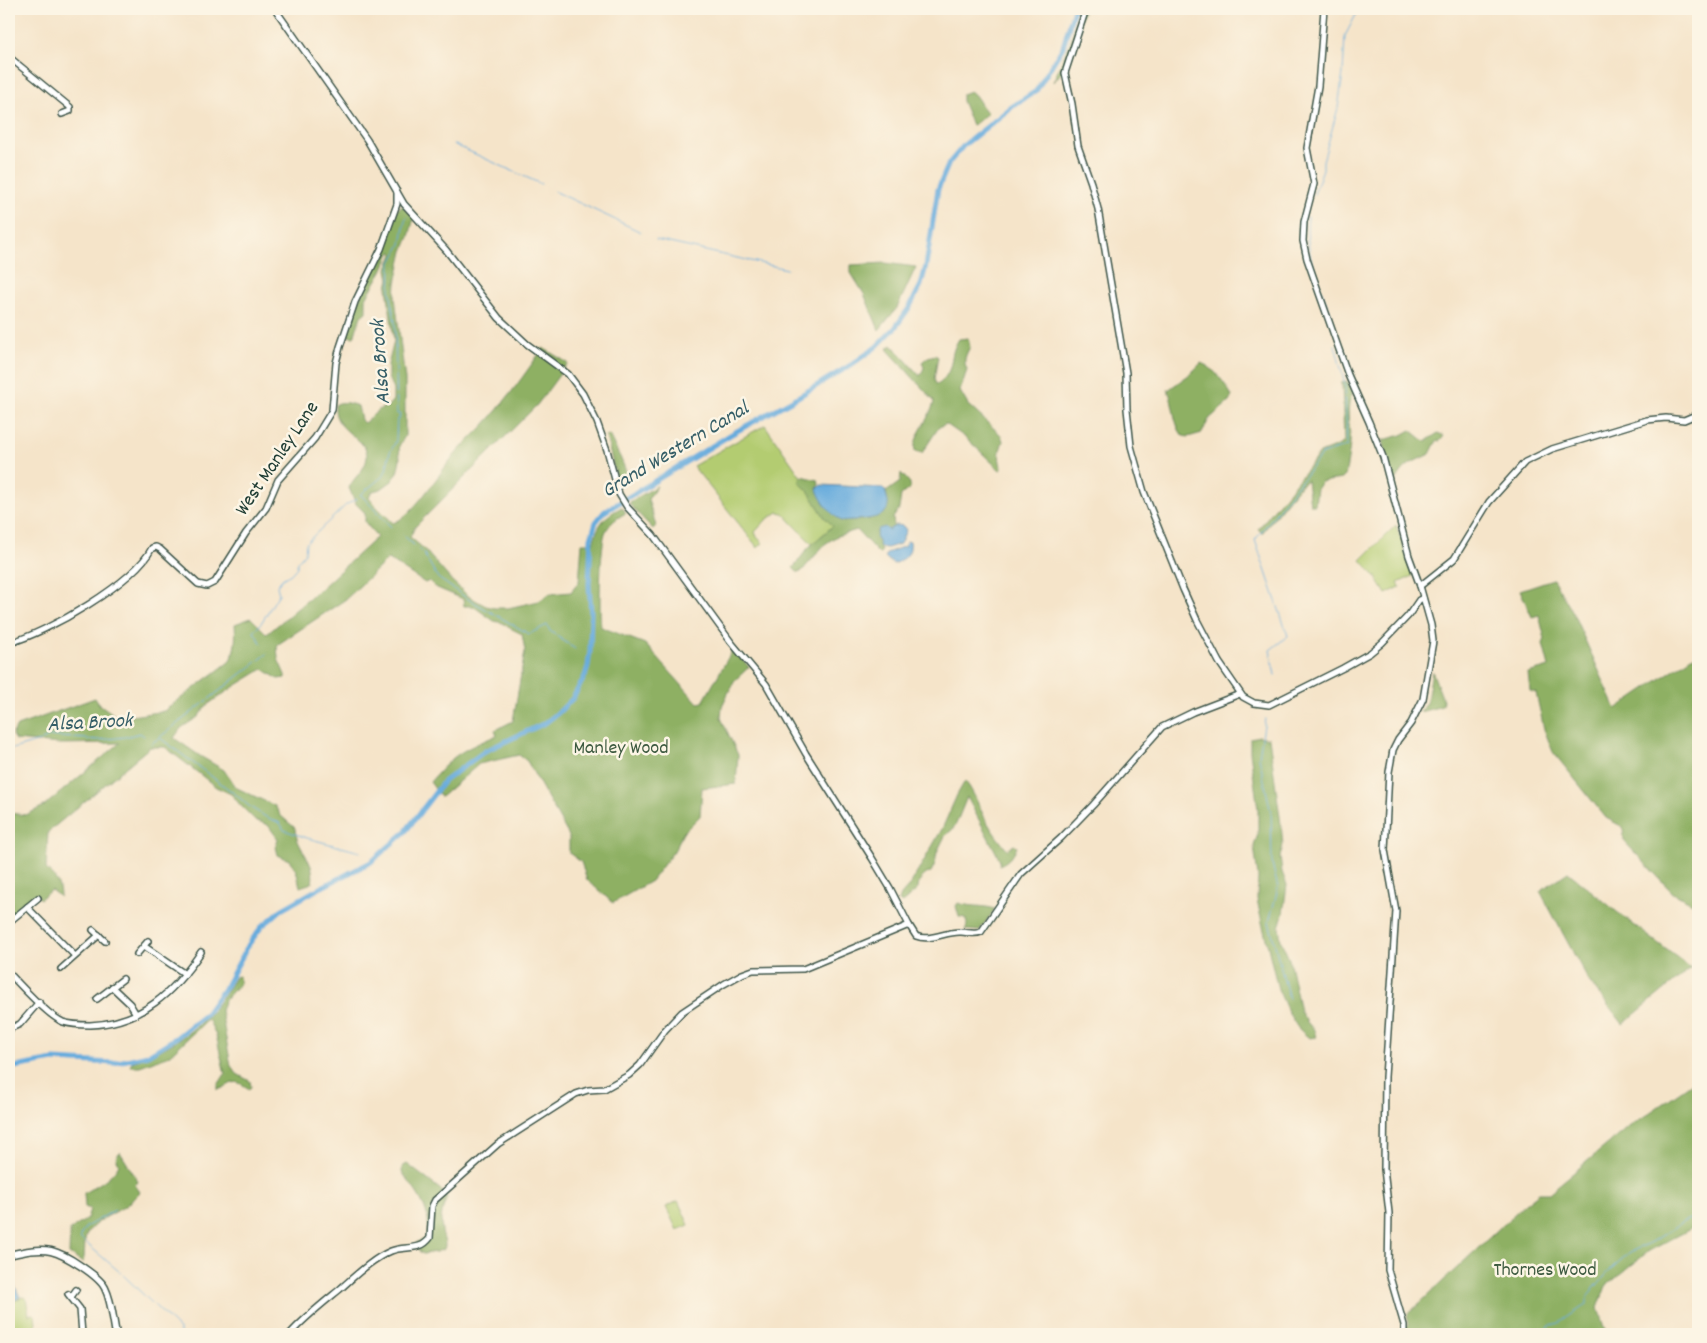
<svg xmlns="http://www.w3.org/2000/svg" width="1707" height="1343" font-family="Dekko,sans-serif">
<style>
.green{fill:#b3cc71;stroke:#698452}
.forest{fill:#8eb063;stroke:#56764c}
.water{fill:#67acdd;stroke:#437488}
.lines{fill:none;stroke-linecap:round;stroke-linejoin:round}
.stream{stroke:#67acdd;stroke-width:1}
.canal{stroke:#67acdd;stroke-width:5}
.minor-casing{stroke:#3f564a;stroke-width:8}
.tertiary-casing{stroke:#3f564a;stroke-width:9}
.minor{stroke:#fff;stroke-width:5}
.tertiary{stroke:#fff;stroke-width:6}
.labels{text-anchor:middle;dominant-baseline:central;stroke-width:5;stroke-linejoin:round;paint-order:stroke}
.street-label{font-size:20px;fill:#1f3d34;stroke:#fcf5e5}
.park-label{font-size:20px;fill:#3d5a40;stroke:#fcf5e5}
.water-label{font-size:21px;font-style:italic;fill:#355e67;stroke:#fcf5e5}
</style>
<rect width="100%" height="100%" fill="#fcf5e5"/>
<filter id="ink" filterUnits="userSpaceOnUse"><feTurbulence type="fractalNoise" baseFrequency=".02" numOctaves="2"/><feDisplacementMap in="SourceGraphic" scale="10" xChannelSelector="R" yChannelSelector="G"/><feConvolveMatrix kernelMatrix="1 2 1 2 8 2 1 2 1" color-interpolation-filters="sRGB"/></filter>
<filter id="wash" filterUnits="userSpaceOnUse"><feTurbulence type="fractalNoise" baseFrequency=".0096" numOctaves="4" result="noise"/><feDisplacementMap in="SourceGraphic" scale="20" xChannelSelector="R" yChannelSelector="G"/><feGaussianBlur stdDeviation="1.12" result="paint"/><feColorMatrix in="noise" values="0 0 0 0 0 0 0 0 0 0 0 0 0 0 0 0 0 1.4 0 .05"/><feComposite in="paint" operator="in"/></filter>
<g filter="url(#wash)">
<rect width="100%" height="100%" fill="#f5e4c9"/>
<g class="green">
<polygon points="765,425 801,477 800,478 816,501 825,518 833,526 812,544 783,513 778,512 766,520 755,532 757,537 763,543 758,548 693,466"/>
<polygon points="1396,525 1413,576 1398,583 1400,587 1386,594 1375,576 1361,560"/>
<polygon points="678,1201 689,1225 677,1230 666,1207"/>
<polygon points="22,1297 26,1298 29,1315 32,1314 35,1315 37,1334 11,1334 9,1328 9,1304"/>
</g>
<g class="forest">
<polygon points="1080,9 1084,9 1064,70 1053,82 1070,44"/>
<path d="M 970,91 C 979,97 980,106 988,113 C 983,116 978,123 972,125 L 962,101 L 962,94 Z"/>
<path d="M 403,206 L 414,217 L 409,237 L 403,251 L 396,283 L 395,297 L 405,380 L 405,436 L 399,446 L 400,459 L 397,474 L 392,481 L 381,489 L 373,491 L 369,497 C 372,504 386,515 393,523 C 411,518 439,474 452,458 C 462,446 474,436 484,425 C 506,401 525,374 543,348 L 568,363 L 537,405 L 415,527 L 410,537 L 424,549 L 451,580 L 468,596 L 486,606 L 495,608 L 508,608 L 539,601 L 549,594 L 571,592 L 579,582 L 582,543 L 593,543 C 599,522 604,517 622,507 L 626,513 C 618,517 610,523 606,531 C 600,542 599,613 601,627 L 645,644 L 698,703 L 703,702 L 733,649 L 749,667 L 734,681 L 722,706 L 721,718 L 738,755 L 736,784 L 702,788 L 700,816 L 683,833 L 674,851 L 651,881 L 613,903 L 587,880 L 581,862 L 569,853 L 569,836 L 527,761 L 519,755 L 479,764 L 441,797 L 430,782 C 437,774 444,766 452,759 C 465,748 482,742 497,735 L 495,730 L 513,721 L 525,651 L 522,634 L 508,627 L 503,623 L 494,621 L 473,606 L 464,606 L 463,599 L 435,587 L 429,581 L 425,583 L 388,559 L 346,599 L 277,645 L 278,659 L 285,675 L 285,678 L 278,679 L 263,669 L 235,686 L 207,705 L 198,717 L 181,728 L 174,738 L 200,756 L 224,770 L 235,787 L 275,806 L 281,816 L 295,828 C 296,850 317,861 312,883 L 300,887 L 296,869 L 289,860 L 278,855 L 276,847 L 278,839 L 268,825 L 255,820 L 242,807 L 231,794 L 216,787 L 165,747 L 150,747 L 48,832 L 46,869 C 56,878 60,884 60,897 L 51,890 L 40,899 L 36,894 L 9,917 L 9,813 L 26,815 L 44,806 L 120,743 L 60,744 L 15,740 L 12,735 L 17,726 L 95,698 L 99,704 L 119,718 L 164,711 L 229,662 C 236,649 236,638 235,624 L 251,618 L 267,634 L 318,591 L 377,537 L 365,522 L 365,513 L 356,504 L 349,488 C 353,478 363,472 366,462 C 374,437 332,435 335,405 C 342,400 351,404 358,406 L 361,420 L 364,423 L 380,409 L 388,406 L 393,400 L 393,390 L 388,377 L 388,365 L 394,341 L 387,287 L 389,279 L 387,269 L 393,254 L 392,252 L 390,253 L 382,271 L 366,298 L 366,312 L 361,316 L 354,337 L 347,336 L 346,333 L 364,287 L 386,242 L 395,214 L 398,209 Z"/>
<polygon points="885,263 916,267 897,308 879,330 864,294 851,273 851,265"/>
<path d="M 968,338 L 970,347 C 965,356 963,361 967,370 L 960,391 L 968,405 L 1001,435 L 1003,441 C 999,452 998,458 1002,469 L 1000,470 L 966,438 L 946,424 L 939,427 L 922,453 L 915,451 C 912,437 932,416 934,401 L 887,349 L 892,345 L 920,376 L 924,368 L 922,362 L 928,357 L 935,355 L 938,357 L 934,379 L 936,384 L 939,384 C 957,367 947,357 959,339 Z"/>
<path d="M 1201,363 C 1214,367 1226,385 1232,396 L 1229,402 L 1209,419 L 1202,433 L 1188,437 L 1183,436 C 1173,424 1174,404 1168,390 L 1190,374 Z"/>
<path d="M 1347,381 L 1353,393 C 1344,407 1351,429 1350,444 C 1349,455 1347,466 1345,476 L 1342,479 L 1321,482 L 1317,488 L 1315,505 L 1310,505 L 1307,480 L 1301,484 L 1262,533 L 1258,529 L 1320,453 L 1340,445 L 1344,442 L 1342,382 Z"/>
<path d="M 1411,430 L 1422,439 L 1426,441 L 1438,433 L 1444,436 L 1440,441 L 1436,442 L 1430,454 C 1411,463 1403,465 1394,485 L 1383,440 L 1402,435 Z"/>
<polygon points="609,435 621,459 629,479 616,477 606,436"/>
<polygon points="901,473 910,483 910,488 901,495 899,509 893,518 894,526 888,530 876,532 881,551 880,554 879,554 857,530 837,536 825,544 801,572 797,572 793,568 808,548 833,526 825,518 809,492 800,483 800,478 802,476 818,480 819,484 817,489 818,492 837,518 841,521 870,519 888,502 886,492 900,482"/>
<polygon points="657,486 648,499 656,526 653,529 630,505 630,502"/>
<polygon points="1553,579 1572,611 1616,709 1698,653 1698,906 1673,893 1624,841 1623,827 1606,818 1553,752 1544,729 1536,693 1530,691 1528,673 1549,667 1543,644 1545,639 1539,615 1532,617 1520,590"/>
<polygon points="1432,671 1443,700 1442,706 1420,712 1427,701"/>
<polygon points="1259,736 1269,738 1281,824 1283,845 1280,857 1282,872 1287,885 1283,914 1279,927 1281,941 1289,959 1300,1011 1307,1022 1314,1030 1316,1037 1309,1038 1298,1028 1289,1014 1278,989 1260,914 1257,899 1258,877 1254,846 1258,834 1258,809 1250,752 1250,738"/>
<path d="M 965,781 C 975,793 979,808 986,820 C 992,831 1000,841 1007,850 L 1014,845 L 1017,847 C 1013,855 1008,862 999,865 L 1000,860 L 967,797 L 956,824 L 952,830 L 945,836 L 937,852 L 935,864 L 931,872 C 924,874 918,881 918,889 L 902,903 L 899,901 L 901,895 L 910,885 L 942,829 L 957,795 Z"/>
<polygon points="1568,872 1622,916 1691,968 1623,1024 1588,980 1540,891"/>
<path d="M 958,903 C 970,907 983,905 995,909 L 979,931 L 965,930 C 967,926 968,923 965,918 L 959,917 L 956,906 Z"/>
<path d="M 239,976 L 240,983 L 224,1001 L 221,1011 L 231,1066 L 237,1074 L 250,1081 L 251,1087 L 249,1089 C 233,1077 234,1084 218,1090 L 218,1085 L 225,1074 L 216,1035 L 208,1019 L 170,1055 L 140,1066 L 130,1066 L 132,1062 C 160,1053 194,1033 213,1010 C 221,1000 228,988 235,977 Z"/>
<polygon points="1698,1079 1698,1225 1649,1251 1606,1286 1598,1308 1606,1334 1402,1334 1409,1324 1407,1315 1525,1204 1539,1193 1549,1193 1626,1129"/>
<path d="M 120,1152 L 138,1181 L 135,1185 L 140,1192 C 135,1197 129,1204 122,1208 C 112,1214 92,1223 87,1234 C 83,1242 86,1253 83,1262 L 80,1261 L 69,1254 L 70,1230 L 87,1219 L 90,1209 L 85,1207 L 84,1193 C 97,1185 112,1178 119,1164 L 116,1157 Z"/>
<path d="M 407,1164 L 441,1190 L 447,1198 C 442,1209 440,1218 442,1230 C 442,1237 447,1243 444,1249 L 436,1252 L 423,1254 L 419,1251 L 417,1242 L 425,1239 C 436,1214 416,1192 402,1172 L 402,1167 Z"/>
</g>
<g class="water">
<path d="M 821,485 L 883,488 L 885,490 C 886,495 889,501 888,506 C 886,522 853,519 841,521 C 831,514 820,500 817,489 Z"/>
<polygon points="897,525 903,526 906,530 900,544 887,548 880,547 876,536 878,529 885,527 888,530"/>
<path d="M 907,541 L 910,542 C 912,553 904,561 893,564 L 885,557 L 887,553 L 905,546 Z"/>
<polygon points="9,1273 20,1297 9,1304"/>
</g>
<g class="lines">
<g class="stream">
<polyline points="453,144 541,184"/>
<polyline points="554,191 641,232"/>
<polyline points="1314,194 1323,169 1323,161 1338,108 1343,73 1345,36 1359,9"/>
<path d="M 1308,217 C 1304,252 1318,281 1330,313"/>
<polyline points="656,240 787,269"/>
<polyline points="360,495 383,476 386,470 390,452 396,441 397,419 399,419 400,414 397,414 397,411 395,323 390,290 391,262 401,244 405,220 407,217"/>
<polyline points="361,495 393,529"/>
<polyline points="403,535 424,554 438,578 468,599 529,634 547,625 550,631 575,649"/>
<path d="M 262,644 L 254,632 C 264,621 270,607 279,594 L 277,586 L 282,579 L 291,574 L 297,567 L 297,562 L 305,553 L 306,543 L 346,505 L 356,499"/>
<polyline points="1275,675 1270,650 1288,636 1255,540 1322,454 1347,446 1345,385 1335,345"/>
<polyline points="1265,719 1259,757 1271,813 1272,863 1278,888 1269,922 1289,999"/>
<polyline points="160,738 235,794 250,807 266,817 280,823 284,830 307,838 360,852"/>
<polyline points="151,744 267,654"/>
<polyline points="9,750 40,741 50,736 99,740 125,737 140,733 144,736"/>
<polyline points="9,847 13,844"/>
<polyline points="115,1210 86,1227 80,1236 80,1238 121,1273 178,1328 181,1334"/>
<polyline points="1540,1334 1551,1325 1559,1323 1587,1304 1587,1296 1613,1267 1630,1252 1652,1242 1683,1222 1698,1215"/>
</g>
<polyline class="canal" points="9,1068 54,1060 114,1063 148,1055 177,1037 205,1015 226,986 249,944 262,926 271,919 281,910 316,890 371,862 405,832 444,781 485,751 545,723 558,713 573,698 585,676 588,666 590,651 591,613 589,585 591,538 596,522 604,512 730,435 796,398 851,365 876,347 895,328 909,308 921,285 926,266 938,189 949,163 964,145 1013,106 1036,91 1063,47 1074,9"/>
</g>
</g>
<g filter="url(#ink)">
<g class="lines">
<defs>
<g id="minor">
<path d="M 275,9 L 367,140 L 404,204 L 446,250 L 499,318 L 527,344 L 568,374 L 583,394 L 597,422 L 607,450 L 619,494 L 627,507 L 653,535 L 731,642 L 766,684 L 806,754 L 872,858 L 890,888 L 909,925 L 916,936 C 931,942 946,931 961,932 C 968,932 974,935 981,932 L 1021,874 L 1061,838 L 1093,805 L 1162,727 L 1193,712 L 1240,694"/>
<polyline points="1086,9 1065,73 1072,104 1078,146 1091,183 1098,209 1126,373 1127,409 1131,446 1144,492 1183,589 1197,620 1219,662 1243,697 1254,703 1269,705 1343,668 1370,653 1382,643 1408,616 1419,600 1423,598"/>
<polyline points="1324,9 1318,86 1307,148 1314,184 1304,222 1303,241 1307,259 1348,375 1369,422 1383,457 1409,556 1420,586 1431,625 1433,641 1423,699 1411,723 1398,740 1393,750 1389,772 1385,850 1396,911 1385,1077 1384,1169 1389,1213 1388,1270 1404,1325 1404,1334"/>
<polyline points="9,57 70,107 70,111 62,114"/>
<polyline points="1420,586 1454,559 1489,502 1525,462 1552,449 1647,420 1666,418 1684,420 1698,414"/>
<path d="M 9,643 C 47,633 134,583 152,548 L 156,547 L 160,549 L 198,584 L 207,586 L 215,582 L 246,533 L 266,508 L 278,480 L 315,438 L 332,410 L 336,363 L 340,347 L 355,302 L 381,249 L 397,204 L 397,192"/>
<polyline points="27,907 75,956"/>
<polyline points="9,922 38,898"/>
<polyline points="93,930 105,941"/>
<polyline points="144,946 185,974"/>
<polyline points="137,954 148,941"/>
<polyline points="61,969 99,935"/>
<path d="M 9,973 C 20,985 50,1017 63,1022 C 72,1025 81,1025 90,1025 C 142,1023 174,992 201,952"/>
<polyline points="112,987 130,1004 136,1014"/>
<polyline points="97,999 123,979"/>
<polyline points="9,1029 20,1024 39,1002"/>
<polyline points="68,1294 80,1309 82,1334"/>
<polyline points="71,1297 76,1290"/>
<path d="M 290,1334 C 304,1318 322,1304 339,1290 C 355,1276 372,1259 391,1251 C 405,1245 420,1252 430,1238 L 432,1206 L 435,1200 L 498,1144 L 576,1094 L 588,1090 L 604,1089 L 629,1075 L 640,1065 L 665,1030 L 682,1012 L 724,984 L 742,974 L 753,970 L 803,969 L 909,925"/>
</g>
<path id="tertiary" d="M 9,1255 C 22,1252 38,1248 51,1251 C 65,1254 99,1276 105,1288 C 112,1302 113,1320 116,1334"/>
</defs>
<use href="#minor" class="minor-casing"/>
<use href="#tertiary" class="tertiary-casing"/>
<use href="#minor" class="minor"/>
<use href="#tertiary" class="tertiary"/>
</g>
</g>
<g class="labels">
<g class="street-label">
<text transform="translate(278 459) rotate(-56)">West Manley Lane</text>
</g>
<g class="park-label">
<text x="621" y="749">Manley Wood</text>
<text x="1545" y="1271">Thornes Wood</text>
</g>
<g class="water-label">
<text transform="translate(382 362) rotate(-94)">Alsa Brook</text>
<text transform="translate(676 451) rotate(-31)">Grand Western Canal</text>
<text transform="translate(90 724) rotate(-3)">Alsa Brook</text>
</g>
</g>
<rect width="1707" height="1343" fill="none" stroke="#fcf5e5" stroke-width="30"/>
</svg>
